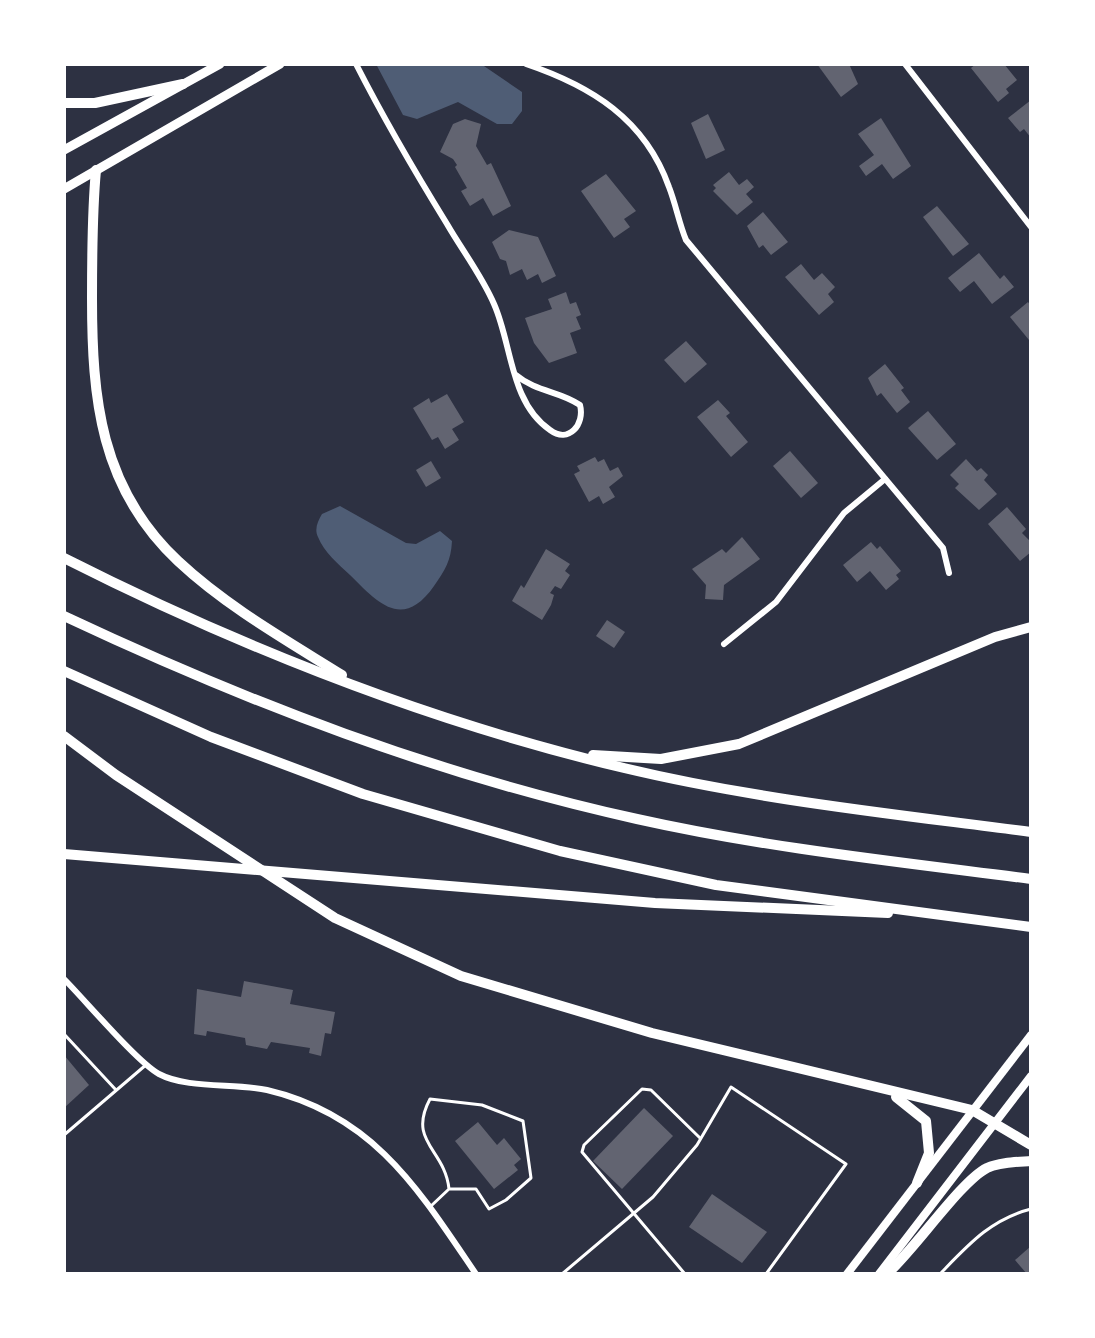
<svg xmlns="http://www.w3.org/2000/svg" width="1095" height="1338" font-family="Figtree,sans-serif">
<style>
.water{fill:#4f5d75}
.building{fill:#626471}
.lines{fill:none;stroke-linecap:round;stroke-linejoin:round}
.service{stroke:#fff;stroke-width:3}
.minor{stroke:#fff;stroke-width:6}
.secondary{stroke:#fff;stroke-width:8}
.primary{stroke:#fff;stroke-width:9}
.motorway{stroke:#fff;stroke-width:10}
</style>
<rect width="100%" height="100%" fill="#2d3142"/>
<g class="water">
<polygon points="376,64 481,64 522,92 522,111 512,124 497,124 458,102 417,119 403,115"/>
<path d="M 340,506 L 406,543 L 416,544 L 440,531 L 452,541 C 451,561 445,570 434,586 C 403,630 379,604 350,575 C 338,564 324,552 318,537 C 314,529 318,521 322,514 Z"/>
</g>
<g class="building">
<polygon points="817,64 849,64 858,84 841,97"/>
<polygon points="976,64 1004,64 1017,80 1006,89 1009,93 998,102 971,68"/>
<polygon points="1031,100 1031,138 1024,129 1020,132 1008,118"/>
<polygon points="708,114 725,150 706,159 691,123"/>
<polygon points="881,118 911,166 893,179 882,164 866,176 859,166 874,155 858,134"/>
<polygon points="465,119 481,124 476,146 487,165 491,163 511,206 493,216 483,198 470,206 461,191 467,188 455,167 457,165 453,159 440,152 453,124"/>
<polygon points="729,172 739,185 747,179 754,187 746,194 753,202 737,215 713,191 716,188 713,185"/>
<polygon points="606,174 636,211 624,219 630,227 614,238 581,191"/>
<polygon points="937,206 969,244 953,256 923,217"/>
<polygon points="763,212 788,242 771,255 763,245 759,248 747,226"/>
<polygon points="509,230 538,237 556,276 542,283 538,274 527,280 522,269 510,275 506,261 500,259 492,242"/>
<polygon points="979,253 1000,279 1004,275 1014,287 992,304 974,281 960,292 948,278"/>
<polygon points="801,264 814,280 822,273 835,287 828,294 834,302 819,315 785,277"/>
<polygon points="566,292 570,304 576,302 581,315 576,317 581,329 570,333 577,353 549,363 534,343 525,318 552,309 548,299"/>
<polygon points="1028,302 1031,306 1029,340 1010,317"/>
<polygon points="686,341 707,364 685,383 664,360"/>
<polygon points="885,364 904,388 901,390 910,402 897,413 881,393 877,396 868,378"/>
<polygon points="447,394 464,422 452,429 459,440 445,449 438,437 432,440 413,408 429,398 431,403"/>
<polygon points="718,400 730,413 726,416 748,442 731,457 697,417"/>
<polygon points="928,411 956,444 937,460 908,428"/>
<polygon points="790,451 818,483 801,498 773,466"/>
<polygon points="595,457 598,462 604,459 610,471 618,467 623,476 609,487 615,497 603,504 599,496 589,502 574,474 580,471 577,466"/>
<polygon points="966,459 977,471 981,468 988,475 984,480 997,494 979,510 955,488 959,484 950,475"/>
<polygon points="431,461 441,478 426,487 416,470"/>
<polygon points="1007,507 1026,529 1022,533 1031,542 1031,552 1020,561 988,524"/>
<polygon points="742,537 760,559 724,585 723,600 705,599 706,585 692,569 722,549 726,553"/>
<polygon points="871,542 877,549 880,546 901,571 896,575 899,579 886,590 870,571 857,582 843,565"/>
<polygon points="546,549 570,564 565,571 570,575 561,589 555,586 550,593 554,595 551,605 542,620 512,601 521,585 524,588"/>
<polygon points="607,620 625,632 614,648 596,636"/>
<polygon points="244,981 293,990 290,1004 335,1012 331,1034 325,1033 321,1056 309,1053 310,1048 271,1042 267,1049 246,1045 245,1038 207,1031 206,1036 194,1034 197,989 241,997"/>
<polygon points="64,1055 89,1085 64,1108"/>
<polygon points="644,1108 673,1136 622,1189 593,1161"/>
<polygon points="478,1122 497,1145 504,1138 521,1159 514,1165 518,1170 494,1189 455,1141"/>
<polygon points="712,1194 767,1232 742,1263 689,1227"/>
<polygon points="1031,1246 1031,1274 1027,1274 1015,1260"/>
</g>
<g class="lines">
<g class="service">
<polyline points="64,1034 116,1090"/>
<polyline points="64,1135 147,1064"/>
<path d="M 431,1206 L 449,1189 C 445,1149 407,1142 430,1099 L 482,1105 L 523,1121 L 531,1178 L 506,1200 L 489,1209 L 476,1189 L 449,1189"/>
<polyline points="562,1274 653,1197 697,1145 731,1087 846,1164 766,1274"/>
<polyline points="685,1274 582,1152 584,1145 642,1089 651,1090 700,1138"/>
<path d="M 940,1274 C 968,1245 991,1219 1031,1209"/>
</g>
<g class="minor">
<path d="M 356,64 C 384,119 415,172 447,224 C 462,250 482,276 494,304 C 512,344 510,403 550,430 C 569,444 585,424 580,405 C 560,391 536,392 516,375"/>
<path d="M 526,64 C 591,86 645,119 669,187 C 676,205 679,223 686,240 L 943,548 L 949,573"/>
<polyline points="905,64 1031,227"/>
<polyline points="724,644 776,602 844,513 885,479"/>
<path d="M 64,979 C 85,1000 137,1062 159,1074 C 187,1089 235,1083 267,1090 C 374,1115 419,1190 476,1274"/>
</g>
<g class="secondary">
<polyline points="847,1274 1031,1035"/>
<polyline points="879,1274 1031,1076"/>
</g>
<g class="primary">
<polyline points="64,150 220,64"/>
<polyline points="64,189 280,64"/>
</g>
<g class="motorway">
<polyline points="64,103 95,103 183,84"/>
<path d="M 96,170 C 92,213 92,255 92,298 C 92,398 100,488 178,561 C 226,606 286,640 342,675"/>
<path d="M 64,558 C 242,648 430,722 624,768 C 758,800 895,814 1031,832"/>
<path d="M 64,616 C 249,703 437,775 637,819 C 767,848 899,862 1031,879"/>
<polyline points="64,671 211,737 363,794 560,851 716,885 1031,927"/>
<polyline points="64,736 116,775 335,918 461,976 652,1033 972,1110 1031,1145"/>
<polyline points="593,755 661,759 739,744 995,637 1031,627"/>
<polyline points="64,854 655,903 888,913"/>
<polyline points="896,1097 926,1121 929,1153 917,1183"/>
<path d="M 887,1274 C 915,1249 961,1181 987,1168 C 1000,1162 1017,1162 1031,1161"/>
</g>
</g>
<rect width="1095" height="1338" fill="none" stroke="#ffffff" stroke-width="132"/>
</svg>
